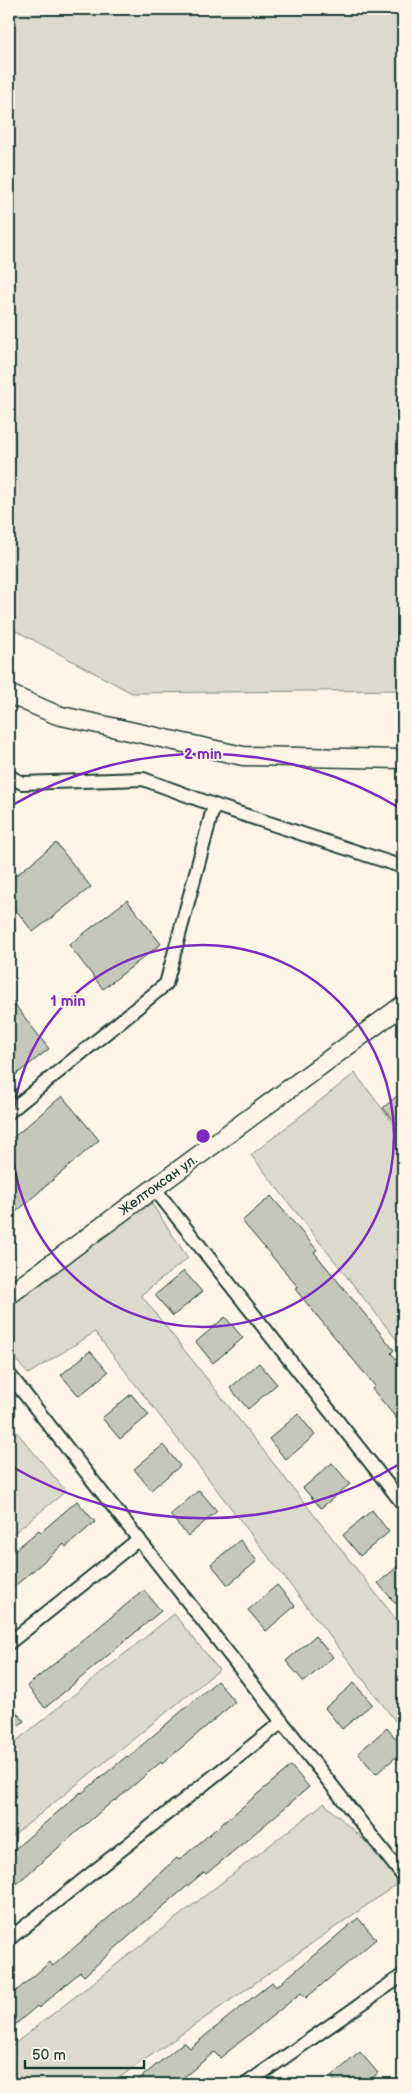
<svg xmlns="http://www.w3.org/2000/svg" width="412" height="2093" font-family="'Balsamiq Sans',sans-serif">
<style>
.green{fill:#dcdacc;stroke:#7e8c80}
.building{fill:#c5c7b9;stroke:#1f3d34}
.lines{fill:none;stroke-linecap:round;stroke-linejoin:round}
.street-casing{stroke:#1f3d34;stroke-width:16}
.secondary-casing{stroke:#1f3d34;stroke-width:21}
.street{stroke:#fcf5e5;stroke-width:12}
.secondary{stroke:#fcf5e5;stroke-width:18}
.ring{fill:none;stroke:#7b2cbf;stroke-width:2.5}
.labels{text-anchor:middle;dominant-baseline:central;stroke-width:4;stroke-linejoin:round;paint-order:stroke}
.street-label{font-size:14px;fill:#1f3d34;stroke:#fcf5e5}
.centre{fill:#7b2cbf;stroke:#fcf5e5;stroke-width:2.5}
.ring-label{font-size:15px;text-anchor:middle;font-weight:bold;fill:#7b2cbf;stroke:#fcf5e5;stroke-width:4;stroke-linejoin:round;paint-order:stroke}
</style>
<rect width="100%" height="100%" fill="#fcf5e5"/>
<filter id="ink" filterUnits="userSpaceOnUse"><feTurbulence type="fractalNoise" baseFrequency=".02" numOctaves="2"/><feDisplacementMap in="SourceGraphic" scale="10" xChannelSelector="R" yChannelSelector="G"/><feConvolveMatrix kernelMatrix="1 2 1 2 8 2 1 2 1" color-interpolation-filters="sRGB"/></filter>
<g filter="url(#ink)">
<g class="green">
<polygon points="9,9 403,9 403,690 132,693 9,627"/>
<polygon points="355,1073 403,1136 403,1348 251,1155"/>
<polygon points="150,1201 188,1258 141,1295 403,1628 403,1731 95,1332 28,1374 9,1352 9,1306"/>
<polygon points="9,1423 66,1491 9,1537"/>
<polygon points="174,1614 219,1670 9,1839 9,1747"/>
<polygon points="324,1803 403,1877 403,1880 110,2084 9,2084 9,2048"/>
</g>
<g class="building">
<polygon points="56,843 91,887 33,932 9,901 9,881"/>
<polygon points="127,900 161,944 103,989 69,945"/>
<polygon points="9,997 49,1049 9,1080"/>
<polygon points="403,1091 403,1131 383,1108"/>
<polygon points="62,1096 99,1140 9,1218 9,1141"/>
<polygon points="271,1196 317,1250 314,1252 394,1350 391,1353 403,1367 403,1426 372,1389 375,1386 295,1289 298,1287 242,1221"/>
<polygon points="184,1271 202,1292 173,1316 155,1295"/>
<polygon points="225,1317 243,1338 213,1363 196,1342"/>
<polygon points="90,1351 108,1372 79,1396 61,1375"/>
<polygon points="259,1363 277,1384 248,1409 230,1388"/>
<polygon points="131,1394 149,1415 120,1439 102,1418"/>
<polygon points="298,1414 315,1435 286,1460 269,1439"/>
<polygon points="163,1445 180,1466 151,1490 134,1469"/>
<polygon points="332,1463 350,1484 321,1508 303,1488"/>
<polygon points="199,1490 217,1511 188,1536 170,1515"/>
<polygon points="77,1501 95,1522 66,1547 64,1544 9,1591 9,1555 39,1530 41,1532"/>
<polygon points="372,1510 389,1532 360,1556 343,1535"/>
<polygon points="240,1540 257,1561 228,1585 211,1564"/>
<polygon points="403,1562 403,1598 396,1604 378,1583"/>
<polygon points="277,1585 295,1606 266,1631 248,1610"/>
<polygon points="144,1590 161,1611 45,1708 27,1686"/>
<polygon points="315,1636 333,1657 304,1682 286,1661"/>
<polygon points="217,1681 235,1702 162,1764 161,1762 115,1801 114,1800 9,1890 9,1854 81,1792 82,1793 127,1756 128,1757"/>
<polygon points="354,1683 372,1704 342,1729 325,1708"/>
<polygon points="9,1703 24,1721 9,1734"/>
<polygon points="387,1728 403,1747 403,1751 376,1774 358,1753"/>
<polygon points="291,1766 309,1787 241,1845 206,1874 204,1872 154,1914 84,1976 80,1972 39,2008 37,2006 9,2030 9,1997 50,1962 53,1966 177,1858 179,1860"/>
<polygon points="358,1918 376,1939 306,1998 301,1993 220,2058 214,2052 176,2084 133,2084 184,2042 190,2048 272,1982 276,1987"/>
<polygon points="360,2052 378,2073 365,2084 337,2084 331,2077"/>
</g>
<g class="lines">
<defs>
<g id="street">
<polyline points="9,776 22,783 143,779 214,805 403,867"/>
<polyline points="9,1112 166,984 214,805"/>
<polyline points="154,1188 403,1504"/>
<polyline points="9,1374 403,1876"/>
<polyline points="9,1643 139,1539"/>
<polyline points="9,1939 282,1722"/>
<polyline points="246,2084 403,1975"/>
</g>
<g id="secondary">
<polyline points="9,694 57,715 243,756 403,759"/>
<polyline points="9,1295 403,1005"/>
</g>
</defs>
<use href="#street" class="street-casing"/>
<use href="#secondary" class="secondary-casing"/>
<use href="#street" class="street"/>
<use href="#secondary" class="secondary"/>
</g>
</g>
<g class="ring">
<circle cx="203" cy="1136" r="191"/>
<path d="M403 1462A382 382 0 0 1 9 1465M9 807A382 382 0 0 1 403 810"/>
</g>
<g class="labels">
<g class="street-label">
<text transform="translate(158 1185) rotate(-36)">Желтоксан ул.</text>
</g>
</g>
<circle cx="203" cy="1136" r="8" class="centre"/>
<g class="ring-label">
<text x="203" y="759">2 min</text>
<text x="68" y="1006">1 min</text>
</g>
<rect width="412" height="2093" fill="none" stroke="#fcf5e5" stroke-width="30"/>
<rect x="15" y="15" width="382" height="2063" fill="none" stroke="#1f3d34" stroke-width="2" filter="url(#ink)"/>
<path d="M25 2060v8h119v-8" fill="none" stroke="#1f3d34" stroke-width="2.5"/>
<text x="32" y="2060" font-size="15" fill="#1f3d34" stroke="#fcf5e5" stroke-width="4" paint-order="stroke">50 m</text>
</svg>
